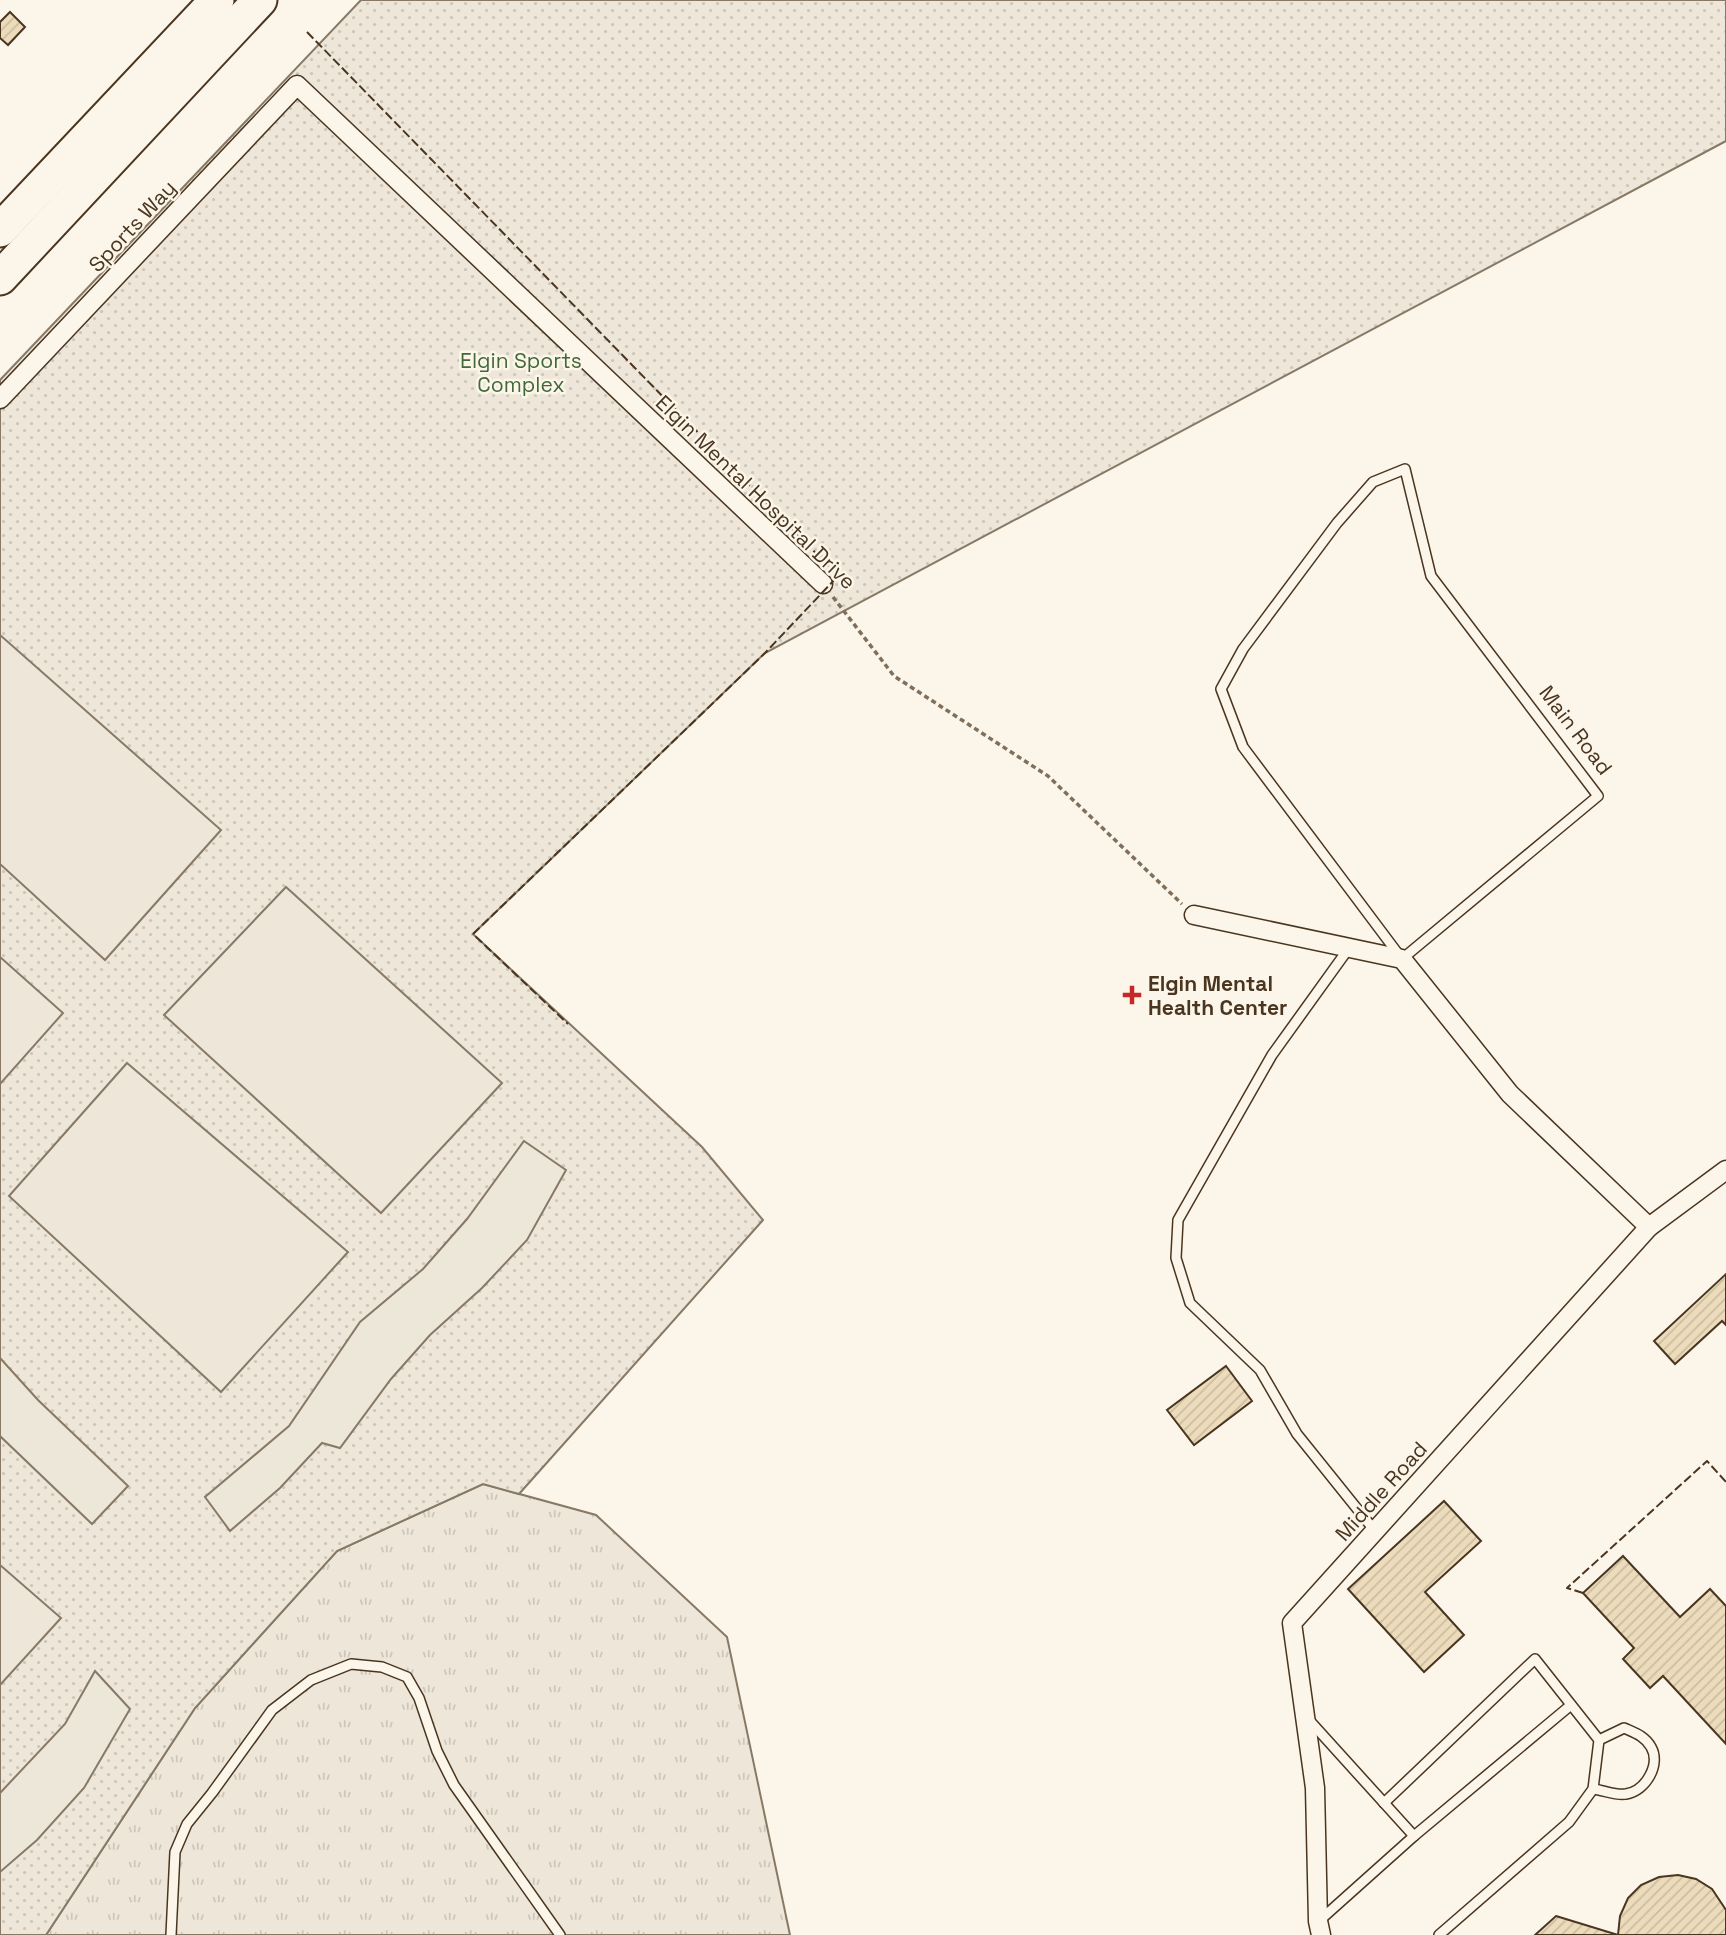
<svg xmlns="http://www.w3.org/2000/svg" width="1726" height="1935" font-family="'Space Grotesk',sans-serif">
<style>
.grass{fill:url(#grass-tufts);stroke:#887966;stroke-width:2}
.park{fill:url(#park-dots);stroke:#887966;stroke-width:2}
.pitch{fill:#ede6d9;stroke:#887966;stroke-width:2}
.parking{fill:#ede7d9;stroke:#887966;stroke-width:2}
.building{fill:url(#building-hatch);stroke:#4a3520;stroke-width:2}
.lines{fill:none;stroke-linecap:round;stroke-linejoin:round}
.service-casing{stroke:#4a3520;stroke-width:12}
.minor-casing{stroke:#4a3520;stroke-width:21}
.motorway-casing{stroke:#4a3520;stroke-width:37}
.path{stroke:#7f6f5c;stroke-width:3.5;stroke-dasharray:5 3.5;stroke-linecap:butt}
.service{stroke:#fbf6e9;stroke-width:9}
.minor{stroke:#fbf6e9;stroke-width:18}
.motorway{stroke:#fbf6e9;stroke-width:33}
.fence{stroke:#4a3520;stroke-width:2;stroke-dasharray:9 3.5;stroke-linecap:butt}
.poi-dot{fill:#c62828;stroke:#fbf6e9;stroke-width:2.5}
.labels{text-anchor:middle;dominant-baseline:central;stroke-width:5;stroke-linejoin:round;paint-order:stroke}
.street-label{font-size:21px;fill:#4a3520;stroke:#fbf6e9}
.park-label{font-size:21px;fill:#436837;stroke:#fbf6e9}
.poi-label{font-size:21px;font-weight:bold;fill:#4a3520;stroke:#fbf6e9;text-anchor:start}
</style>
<defs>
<pattern id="grass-tufts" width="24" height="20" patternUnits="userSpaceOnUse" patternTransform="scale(1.75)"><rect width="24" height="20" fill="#ede6d9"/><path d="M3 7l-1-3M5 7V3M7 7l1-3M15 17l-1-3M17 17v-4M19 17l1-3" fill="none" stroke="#cdc6ba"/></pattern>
<pattern id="park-dots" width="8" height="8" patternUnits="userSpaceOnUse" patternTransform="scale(1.75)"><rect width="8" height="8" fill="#ede6d9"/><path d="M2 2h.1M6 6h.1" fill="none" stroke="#cdc6ba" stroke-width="1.8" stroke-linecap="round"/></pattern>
<pattern id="building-hatch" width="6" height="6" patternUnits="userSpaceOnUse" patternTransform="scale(1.75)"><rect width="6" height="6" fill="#ecdcbc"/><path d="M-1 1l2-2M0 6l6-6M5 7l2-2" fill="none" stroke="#ccbda1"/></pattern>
</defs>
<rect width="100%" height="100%" fill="#fbf6e9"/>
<polygon class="grass" points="483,1484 596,1515 727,1637 790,1935 46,1935 195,1708 337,1551"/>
<polygon class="park" points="361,0 1726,0 1726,141 765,653 473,934 702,1147 763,1220 519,1494 483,1484 337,1551 195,1708 46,1935 0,1935 0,380"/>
<g class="pitch">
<polygon points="0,635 221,830 105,960 0,864"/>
<polygon points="286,887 502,1083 381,1213 164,1015"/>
<polygon points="0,957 63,1013 0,1084"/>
<polygon points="127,1063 348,1252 221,1392 9,1196"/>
<polygon points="0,1565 61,1618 0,1685"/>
</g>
<g class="parking">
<polygon points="524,1141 566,1170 527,1240 482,1288 430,1335 391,1379 340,1448 322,1443 280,1488 230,1531 205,1497 289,1426 360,1322 423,1269 467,1219"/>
<polygon points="0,1358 38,1400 128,1486 92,1524 0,1436"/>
<polygon points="95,1671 130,1709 84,1788 37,1840 0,1872 0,1793 65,1724"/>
</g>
<g class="building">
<polygon points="10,12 25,27 8,45 0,38 0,22"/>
<polygon points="1726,1274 1726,1325 1722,1321 1675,1364 1654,1341"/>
<polygon points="1226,1366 1252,1401 1194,1445 1167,1410"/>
<polygon points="1444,1501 1481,1541 1425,1592 1464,1635 1424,1672 1348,1589"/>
<polygon points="1623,1556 1680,1617 1710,1589 1726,1606 1726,1744 1663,1676 1650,1688 1623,1659 1634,1648 1583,1593"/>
<polygon points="1678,1875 1696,1879 1712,1889 1726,1910 1726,1935 1618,1935 1620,1916 1628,1898 1641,1885 1659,1877"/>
<polygon points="1556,1916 1618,1935 1535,1935"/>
</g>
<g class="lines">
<defs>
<g id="service">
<polygon points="1405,469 1431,576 1598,796 1402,959 1243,747 1221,689 1243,649 1337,523 1373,482"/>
<polyline points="1349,948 1272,1055 1178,1220 1176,1258 1190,1303 1260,1370 1297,1434 1375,1531"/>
<polyline points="1309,1720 1414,1836 1319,1921"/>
<path d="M 1593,1789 C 1603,1790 1617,1796 1626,1794 C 1646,1791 1661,1764 1651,1747 C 1645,1736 1635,1733 1624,1728 L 1599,1740"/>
<polyline points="1384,1803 1535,1659 1599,1740 1593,1789 1569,1822 1439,1935"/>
<polyline points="1414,1836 1571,1705"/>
<polyline points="171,1935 175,1852 187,1824 212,1793 272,1710 311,1680 351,1664 382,1667 407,1677 419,1698 437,1751 454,1785 560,1935"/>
</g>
<g id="minor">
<polyline points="0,399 297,85 823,584"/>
<polyline points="1194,915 1402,959 1510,1094 1649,1227"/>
<polyline points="1321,1935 1318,1921 1315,1788 1292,1623 1649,1227 1726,1170"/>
</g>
<g id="motorway">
<polyline points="0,230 217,0"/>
<polyline points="0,278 260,0"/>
</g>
</defs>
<use href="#service" class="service-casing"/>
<use href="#minor" class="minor-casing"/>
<use href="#motorway" class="motorway-casing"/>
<polyline class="path" points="833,597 894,676 1048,776 1182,904"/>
<use href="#service" class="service"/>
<use href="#minor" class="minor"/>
<use href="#motorway" class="motorway"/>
<g class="fence">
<polyline points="307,32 838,576 765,653 473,934 568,1024"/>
<polyline points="1583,1593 1567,1588 1707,1461 1726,1482"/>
</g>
</g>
<path class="poi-dot" d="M1128.5 984.5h7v7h7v7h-7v7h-7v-7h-7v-7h7z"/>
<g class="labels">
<g class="street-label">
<text transform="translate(132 226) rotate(-47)">Sports Way</text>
<text transform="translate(756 492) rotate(44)">Elgin Mental Hospital Drive</text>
<text transform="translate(1576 730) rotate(53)">Main Road</text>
<text transform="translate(1381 1491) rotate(-48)">Middle Road</text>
</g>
<g class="park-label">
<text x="521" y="360">Elgin Sports<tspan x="521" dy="24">Complex</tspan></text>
</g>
<g class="poi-label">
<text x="1148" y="983">Elgin Mental<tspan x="1148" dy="24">Health Center</tspan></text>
</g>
</g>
</svg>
